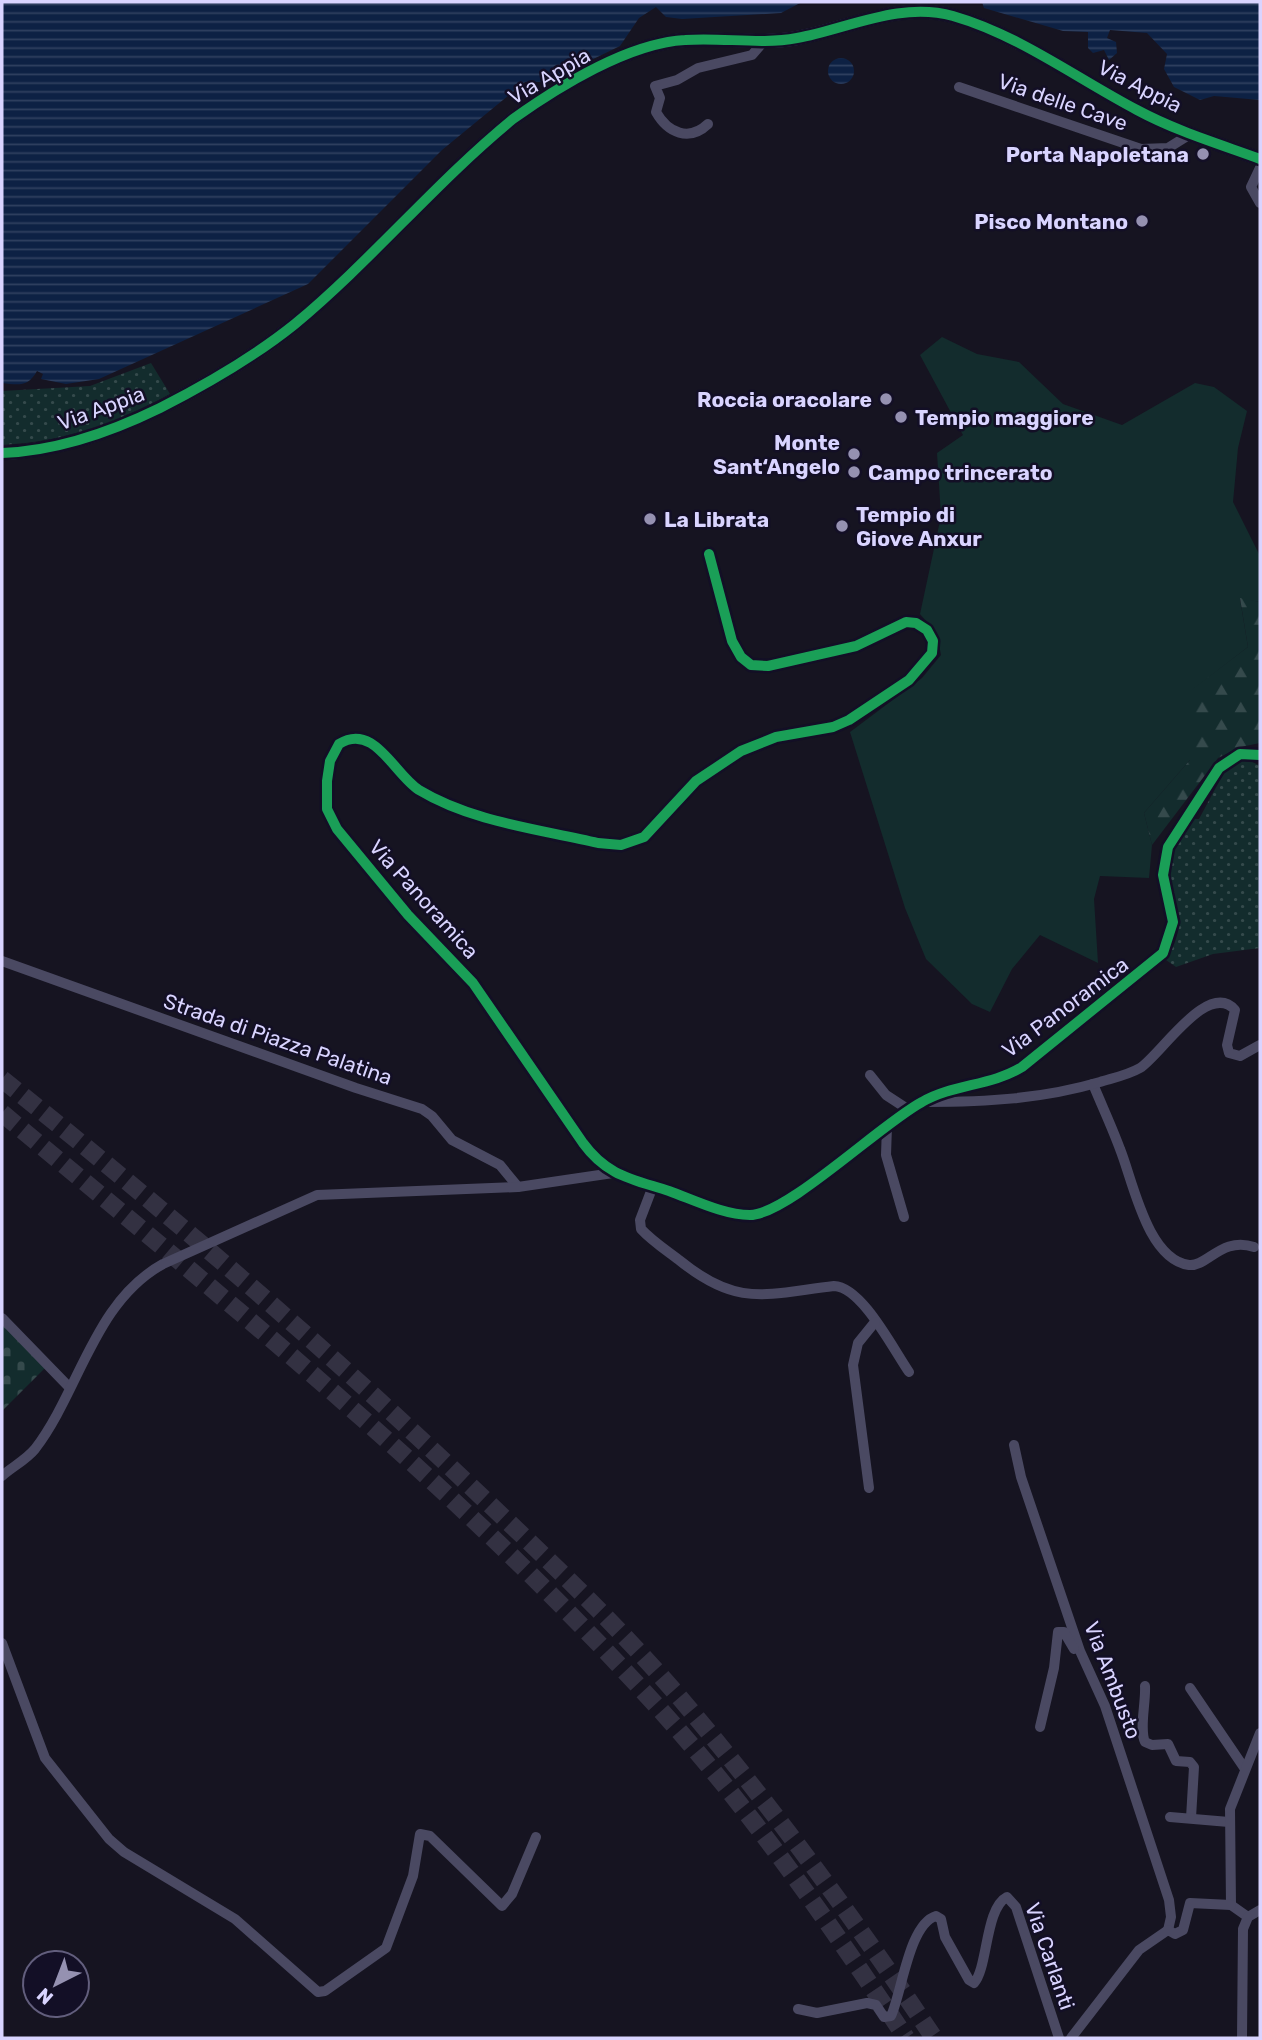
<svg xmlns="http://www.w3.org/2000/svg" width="1262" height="2040" font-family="Rubik,sans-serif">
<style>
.grass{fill:#132c2d}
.forest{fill:url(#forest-firs)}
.cemetery{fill:url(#cemetery-stones)}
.park{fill:url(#park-dots)}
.water{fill:url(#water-rules)}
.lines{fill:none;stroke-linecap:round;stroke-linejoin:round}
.trunk-tunnel{stroke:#333142;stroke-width:18;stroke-dasharray:18 9;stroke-linecap:butt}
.minor{stroke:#4a4962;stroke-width:10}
.secondary{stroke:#575674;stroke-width:14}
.cycleway-casing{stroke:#130f26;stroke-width:15}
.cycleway{stroke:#1a9f57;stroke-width:10}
.poi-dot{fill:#9591b1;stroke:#130f26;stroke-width:2.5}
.labels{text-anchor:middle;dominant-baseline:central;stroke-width:5;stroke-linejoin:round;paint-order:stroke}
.street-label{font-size:21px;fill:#d9d4ff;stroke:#130f26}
.poi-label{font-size:21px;font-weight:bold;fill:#d9d4ff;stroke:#130f26;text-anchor:end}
</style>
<defs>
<pattern id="forest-firs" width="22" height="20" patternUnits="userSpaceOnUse" patternTransform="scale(1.75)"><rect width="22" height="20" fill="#132c2d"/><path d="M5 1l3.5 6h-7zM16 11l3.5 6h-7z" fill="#354a4c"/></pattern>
<pattern id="cemetery-stones" width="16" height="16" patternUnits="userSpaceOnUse" patternTransform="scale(1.75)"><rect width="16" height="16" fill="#132c2d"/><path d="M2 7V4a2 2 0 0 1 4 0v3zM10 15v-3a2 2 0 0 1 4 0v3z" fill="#354a4c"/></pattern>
<pattern id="park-dots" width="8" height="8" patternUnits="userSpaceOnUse" patternTransform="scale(1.75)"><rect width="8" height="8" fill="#132c2d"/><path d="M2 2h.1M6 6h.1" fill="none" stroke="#354a4c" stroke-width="1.8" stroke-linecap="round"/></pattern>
<pattern id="water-rules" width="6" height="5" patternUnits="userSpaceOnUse" patternTransform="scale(1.75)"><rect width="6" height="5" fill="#0d2144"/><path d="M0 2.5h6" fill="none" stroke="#304060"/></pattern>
</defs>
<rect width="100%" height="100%" fill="#161421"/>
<polygon class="grass" points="942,337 977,354 1019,362 1063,404 1122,425 1195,383 1214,387 1247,411 1238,448 1233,502 1260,556 1260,602 1240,599 1248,647 1191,691 1190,760 1144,813 1152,845 1149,878 1100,876 1094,899 1098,963 1040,935 1012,969 990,1012 972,1004 926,959 905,908 850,732 922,678 941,655 937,634 920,614 941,516 937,453 963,435 920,355"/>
<polygon class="forest" points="1240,598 1260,602 1260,743 1240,747 1218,758 1152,845 1144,813 1190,760 1190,691 1248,647"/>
<polygon class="cemetery" points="2,1313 50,1363 2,1411"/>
<g class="park">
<path d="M 151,363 L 170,394 C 111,425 68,441 2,445 L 2,391 L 90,386 Z"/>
<path d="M 1245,758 L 1260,766 L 1260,948 L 1213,954 L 1176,967 L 1166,960 C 1195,912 1165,901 1171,859 C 1172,845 1183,831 1190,819 L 1199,819 L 1227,767 Z"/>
</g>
<g class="water">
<path d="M 2,2 L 802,2 L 781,13 L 682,19 L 666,17 L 656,7 L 639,18 L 620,46 L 546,82 L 525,82 L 442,150 L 308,284 L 99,379 L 66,384 L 41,379 L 43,374 L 37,371 C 28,387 19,385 2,383 Z"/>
<polygon points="982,2 1260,2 1260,100 1214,96 1200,100 1174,87 1164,69 1167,54 1147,33 1110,30 1107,38 1116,42 1117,53 1109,60 1104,50 1093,53 1088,48 1088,32 1063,31 984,8"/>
<circle cx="841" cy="71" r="13"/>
</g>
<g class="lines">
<g class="trunk-tunnel">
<path d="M 2,1079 C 161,1207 318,1341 466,1482 C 539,1551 614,1621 680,1698 C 771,1805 856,1921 934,2038"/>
<path d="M 2,1113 C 230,1304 465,1492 664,1714 C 754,1814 832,1927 906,2038"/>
</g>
<g class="minor">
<polyline points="959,87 1141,149 1168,148 1192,133"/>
<path d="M 708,124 C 689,142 668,133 656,112 L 660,98 L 655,86 L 677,80 L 698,68 L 752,55 L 764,41"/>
<polyline points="1260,168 1251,187 1260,203"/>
<path d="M 709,554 L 732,641 L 741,657 L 751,665 L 768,666 L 856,646 L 906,622 L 916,623 L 927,630 L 933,641 L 932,653 L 909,680 L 849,720 L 833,727 L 776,737 L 741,751 L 696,781 L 644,837 L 621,845 L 598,843 C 539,829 472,822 419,790 C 394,774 374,722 339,744 L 330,761 L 327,781 L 327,809 L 337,829 L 408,915 L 473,983 L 583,1143 C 607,1176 632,1179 669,1191 C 694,1200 724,1215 750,1215 C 787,1215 882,1123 922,1102 C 953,1084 991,1086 1022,1067 L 1163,953 L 1173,922 L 1163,875 L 1168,847 L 1219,768 L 1240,754 L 1260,755"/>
<polyline points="2,961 356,1088 422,1109 432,1116 452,1140 500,1165 518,1187"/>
<polyline points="870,1075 886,1095 909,1110"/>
<path d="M 1093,1084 C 1102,1106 1112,1127 1120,1149 C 1133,1181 1147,1259 1189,1265 C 1207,1267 1222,1236 1254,1247"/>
<path d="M 926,1102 C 986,1102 1042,1099 1100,1082 C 1113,1078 1128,1075 1140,1068 C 1160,1056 1208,979 1235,1010 L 1227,1045 L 1229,1053 L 1240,1056 L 1260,1045"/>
<polyline points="887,1126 886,1155 904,1217"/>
<path d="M 653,1186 L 640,1220 L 641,1229 C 652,1241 666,1250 679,1260 C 738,1308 766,1294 834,1286 C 862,1287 893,1349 909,1372"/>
<polyline points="2,1318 69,1387"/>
<polyline points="1014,1445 1021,1477 1080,1651 1105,1706 1169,1900 1171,1917 1168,1930"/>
<path d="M 2,1476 C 12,1467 26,1460 35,1449 C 80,1390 94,1302 163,1264 L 317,1195 L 518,1187 L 613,1173"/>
<polyline points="869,1488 853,1365 858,1343 875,1322"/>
<polyline points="2,1643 45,1758 109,1839 124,1852 235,1919 318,1992 325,1991 386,1948 413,1876 420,1834 430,1836 502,1906 512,1894 536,1837"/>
<path d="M 1145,1686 C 1146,1703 1139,1729 1145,1742 L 1152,1745 L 1168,1744 L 1176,1761 L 1190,1762 L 1194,1767 L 1191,1818"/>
<polyline points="1190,1688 1245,1769"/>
<polyline points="1040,1727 1054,1668 1058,1632 1064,1632 1074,1649"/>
<polyline points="1170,1817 1229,1822"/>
<polyline points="1248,1917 1231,1905 1230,1809 1260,1733"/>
<path d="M 798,2009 L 817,2013 L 867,2003 L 876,2005 L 884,2017 L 891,2016 C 902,1992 909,1924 936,1916 L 941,1919 L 945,1937 L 969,1980 L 974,1983 C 988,1968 985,1908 1007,1897 L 1016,1907 L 1059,2038"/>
<polyline points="1071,2038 1139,1950 1168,1930 1175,1934 1183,1930 1190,1903 1231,1905"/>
<polyline points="1242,2038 1243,1929 1248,1917 1260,1910"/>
</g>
<path class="secondary" d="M 2,453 C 57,451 111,432 160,408 C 207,384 254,357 295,324 C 372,260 436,182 513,119 C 558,87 629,43 685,40 C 722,37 760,45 797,38 C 847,29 900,1 953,16 C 1019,35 1076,78 1137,110 C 1176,131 1219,144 1260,159"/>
<defs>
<g id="cycleway">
<path d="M 2,453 C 57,451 111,432 160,408 C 207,384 254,357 295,324 C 372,260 436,182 513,119 C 558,87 629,43 685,40 C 722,37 760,45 797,38 C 847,29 900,1 953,16 C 1019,35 1076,78 1137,110 C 1176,131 1219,144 1260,159"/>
<path d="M 709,554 L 732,641 L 741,657 L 751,665 L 768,666 L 856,646 L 906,622 L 916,623 L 927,630 L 933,641 L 932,653 L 909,680 L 849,720 L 833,727 L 776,737 L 741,751 L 696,781 L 644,837 L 621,845 L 598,843 C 539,829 472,822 419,790 C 394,774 374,722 339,744 L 330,761 L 327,781 L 327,809 L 337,829 L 408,915 L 473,983 L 583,1143 C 607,1176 632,1179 669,1191 C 694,1200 724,1215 750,1215 C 787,1215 882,1123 922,1102 C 953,1084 991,1086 1022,1067 L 1163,953 L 1173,922 L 1163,875 L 1168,847 L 1219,768 L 1240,754 L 1260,755"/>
</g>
</defs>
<use href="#cycleway" class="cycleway-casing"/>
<use href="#cycleway" class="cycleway"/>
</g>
<g class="poi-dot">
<circle cx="1203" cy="154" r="7"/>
<circle cx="1142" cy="221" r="7"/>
<circle cx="886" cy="399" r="7"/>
<circle cx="901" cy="417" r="7"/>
<circle cx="854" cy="454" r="7"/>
<circle cx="854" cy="472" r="7"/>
<circle cx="650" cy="519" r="7"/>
<circle cx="842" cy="526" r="7"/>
</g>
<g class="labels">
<g class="street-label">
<text transform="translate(549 76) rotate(-30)">Via Appia</text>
<text transform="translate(1140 86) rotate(27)">Via Appia</text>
<text transform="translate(1063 102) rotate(19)">Via delle Cave</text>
<text transform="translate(101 408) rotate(-20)">Via Appia</text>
<text transform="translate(424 899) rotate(48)">Via Panoramica</text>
<text transform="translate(1065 1007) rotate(-37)">Via Panoramica</text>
<text transform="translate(278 1039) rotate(19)">Strada di Piazza Palatina</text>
<text transform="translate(1113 1680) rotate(69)">Via Ambusto</text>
<text transform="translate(1050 1956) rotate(71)">Via Carlanti</text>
</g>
<g class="poi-label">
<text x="1189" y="154">Porta Napoletana</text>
<text x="1128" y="221">Pisco Montano</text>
<text x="872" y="399">Roccia oracolare</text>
<text x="915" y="417" text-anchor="start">Tempio maggiore</text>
<text x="840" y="442">Monte<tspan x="840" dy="24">Sant‘Angelo</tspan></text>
<text x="868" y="472" text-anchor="start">Campo trincerato</text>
<text x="856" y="514" text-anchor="start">Tempio di<tspan x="856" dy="24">Giove Anxur</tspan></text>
<text x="664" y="519" text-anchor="start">La Librata</text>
</g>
</g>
<rect width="1262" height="2040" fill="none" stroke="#d9d4ff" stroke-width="7"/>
<g transform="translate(56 1984) rotate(222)"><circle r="33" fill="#130f26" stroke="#625e7d" stroke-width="2"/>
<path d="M0-5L12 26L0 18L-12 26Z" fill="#9591b1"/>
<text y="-10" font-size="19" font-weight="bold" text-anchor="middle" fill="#d9d4ff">N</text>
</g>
</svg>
